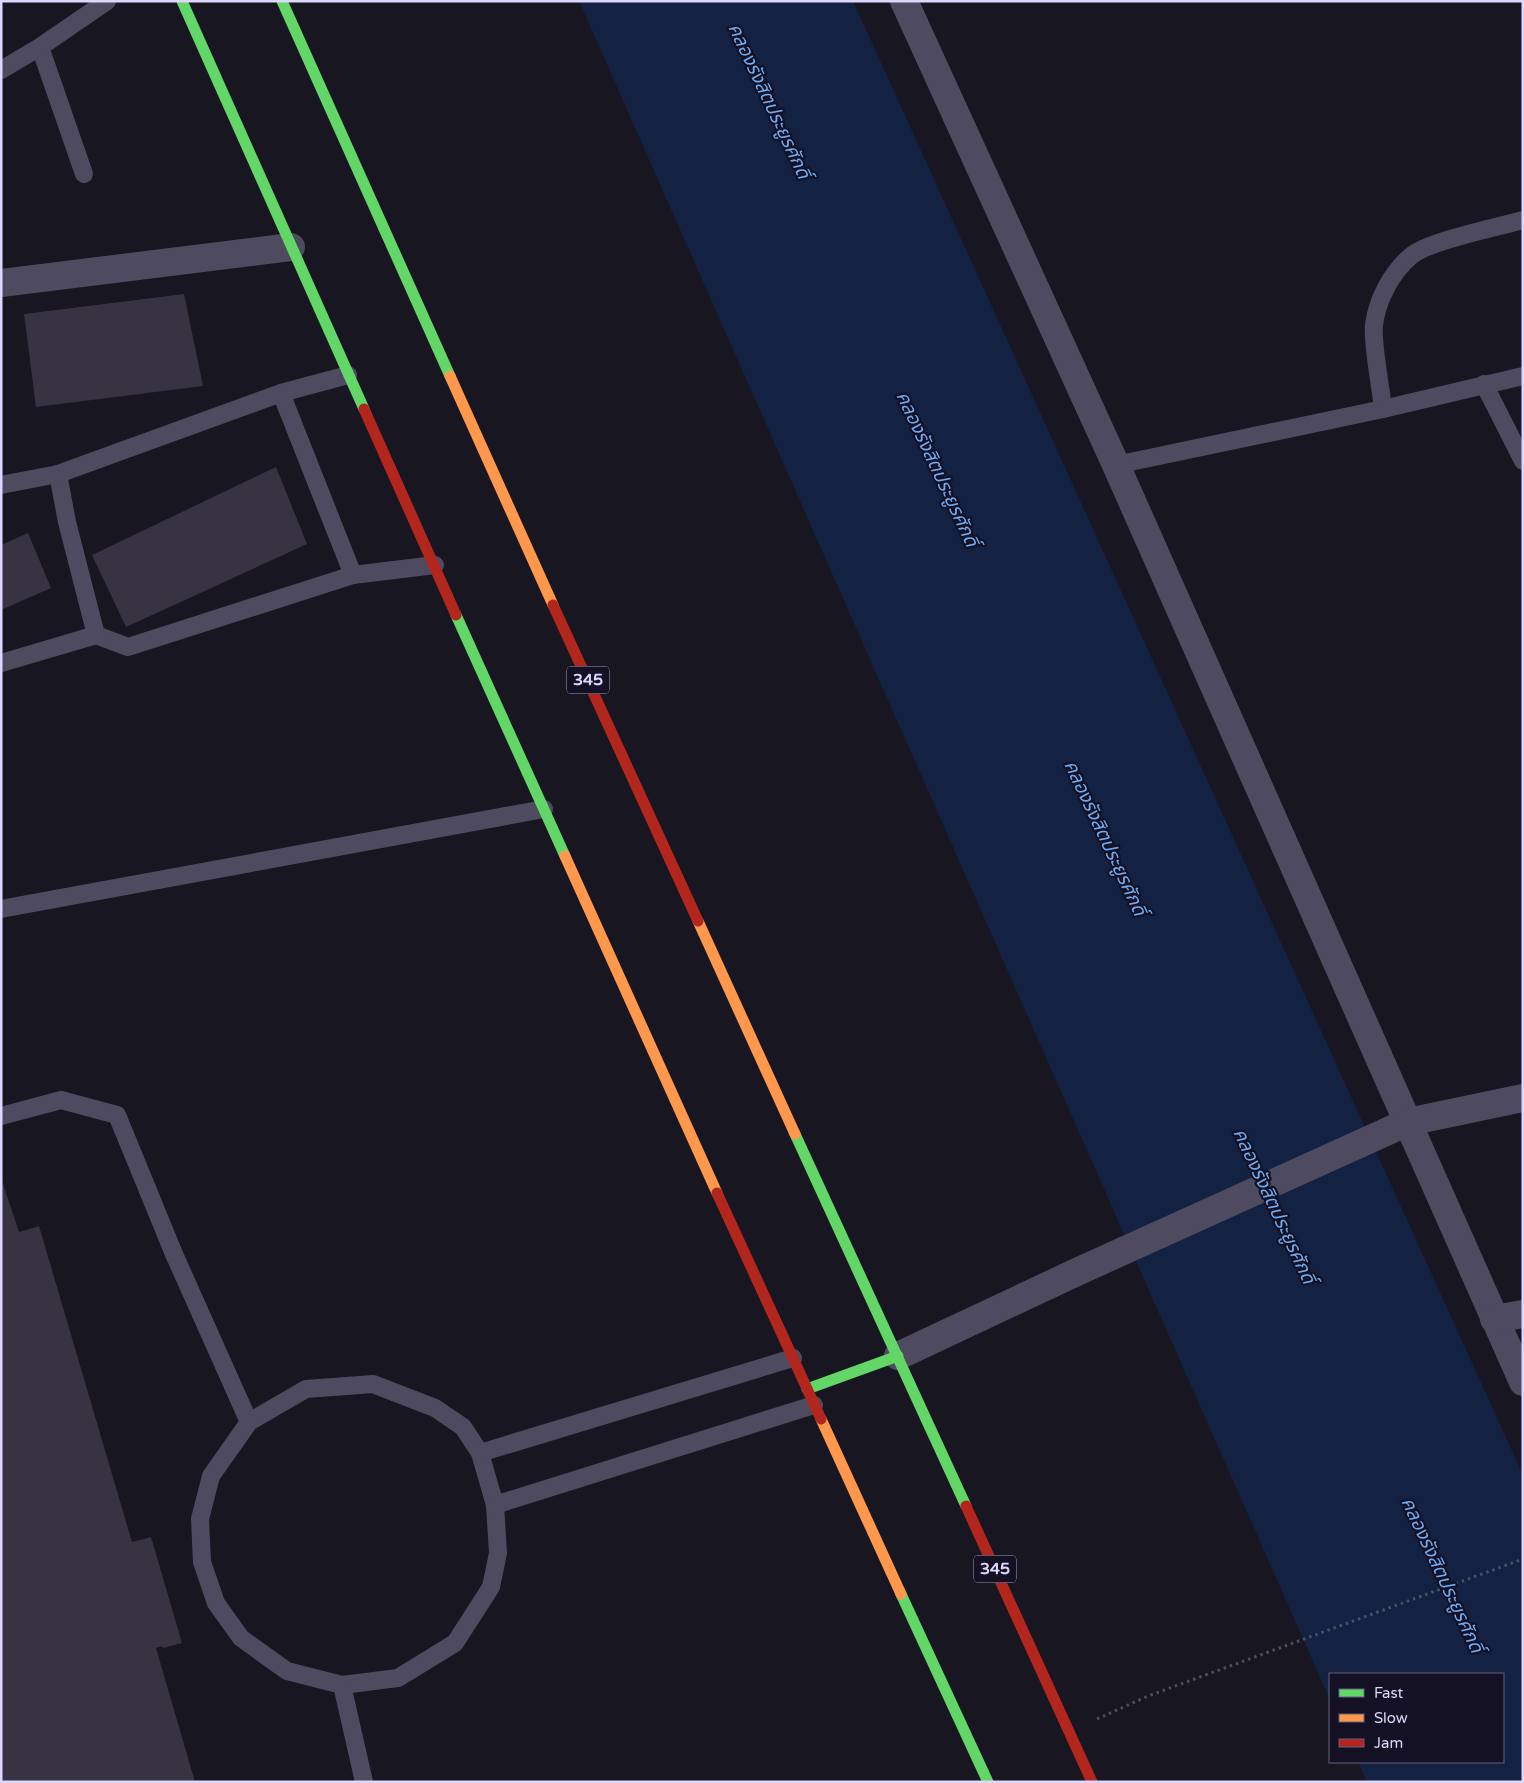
<svg xmlns="http://www.w3.org/2000/svg" width="1524" height="1783" font-family="'Varela Round','Noto Sans Thai',sans-serif">
<style>
.water{fill:#132243}
.building{fill:#373342}
.lines{fill:none;stroke-linecap:round;stroke-linejoin:round}
.path{stroke:#485260;stroke-width:3;stroke-dasharray:2.5 4;stroke-linecap:butt}
.lane{stroke:#4e4b60;stroke-width:18}
.street{stroke:#4e4b60;stroke-width:28}
.fast{stroke:#63d668;stroke-width:11}
.slow{stroke:#ff974d;stroke-width:11}
.jam{stroke:#b3261e;stroke-width:11}
.labels{text-anchor:middle;dominant-baseline:central;stroke-width:4.5;stroke-linejoin:round;paint-order:stroke}
.shield{fill:#151125;stroke:#a29cbc;stroke-width:1}
.shield-label{font-size:16px;font-weight:bold;fill:#ded7fc}
.water-label{font-size:19px;font-style:italic;fill:#6cacf5;stroke:#151125}
</style>
<rect width="100%" height="100%" fill="#181620"/>
<polygon class="water" points="579,1 853,1 1523,1475 1523,1782 1367,1782 1358,1762 1503,1762 1503,1674 1330,1674 1330,1700"/>
<g class="building">
<polygon points="184,294 203,386 36,407 24,314"/>
<polygon points="276,467 307,544 126,627 92,555"/>
<polygon points="28,533 51,588 1,610 1,545"/>
<polygon points="1,1178 19,1232 39,1226 132,1542 151,1537 182,1643 163,1648 162,1646 156,1648 195,1782 1,1782"/>
</g>
<g class="lines">
<polyline class="path" points="1097,1719 1148,1696 1523,1559"/>
<g class="lane">
<polyline points="40,47 84,174"/>
<polyline points="1,70 40,47 107,1"/>
<polyline points="348,375 281,393 58,474 67,522 96,635 128,647 353,575 435,565"/>
<polyline points="1484,384 1523,461"/>
<polyline points="281,393 353,575"/>
<path d="M 1383,409 C 1381,388 1372,344 1374,325 C 1377,300 1391,273 1411,256 C 1428,241 1498,227 1523,220"/>
<polyline points="1116,465 1383,409 1523,376"/>
<polyline points="1,485 58,474"/>
<polyline points="1,663 96,635"/>
<polyline points="1,909 544,809"/>
<polyline points="1,1116 61,1100 117,1115 174,1254 249,1422"/>
<polygon points="373,1384 435,1408 463,1427 480,1453 495,1505 498,1553 491,1587 455,1643 398,1678 342,1685 287,1671 241,1638 216,1603 202,1562 200,1519 211,1476 249,1422 306,1389"/>
<polyline points="480,1453 793,1358"/>
<polyline points="495,1505 814,1405"/>
<polyline points="342,1685 364,1782"/>
</g>
<g class="street">
<polyline points="904,1 1116,465 1523,1382"/>
<polyline points="1,283 291,247"/>
<polyline points="1494,1319 1523,1314"/>
<polyline points="898,1356 1079,1271 1408,1122 1523,1098"/>
</g>
<g class="fast">
<polyline points="182,1 364,409"/>
<polyline points="282,1 450,376"/>
<polyline points="456,615 565,856"/>
<polyline points="795,1134 966,1506"/>
<polyline points="807,1389 898,1356"/>
<polyline points="901,1594 988,1782"/>
</g>
<g class="slow">
<polyline points="450,376 553,605"/>
<polyline points="565,856 717,1193"/>
<polyline points="698,921 795,1134"/>
<polyline points="821,1419 901,1594"/>
</g>
<g class="jam">
<polyline points="364,409 456,615"/>
<polyline points="553,605 698,921"/>
<polyline points="717,1193 821,1419"/>
<polyline points="966,1506 1092,1782"/>
</g>
</g>
<g class="labels">
<g class="shield">
<rect x="567" y="666.5" width="42" height="27" rx="4"/>
<rect x="974" y="1555.5" width="42" height="27" rx="4"/>
</g>
<g class="shield-label">
<text x="588" y="680">345</text>
<text x="995" y="1569">345</text>
</g>
<g class="water-label">
<text transform="translate(769 101) rotate(65)">คลองรังสิตประยูรศักดิ์</text>
<text transform="translate(937 469) rotate(65)">คลองรังสิตประยูรศักดิ์</text>
<text transform="translate(1105 838) rotate(65)">คลองรังสิตประยูรศักดิ์</text>
<text transform="translate(1274 1206) rotate(65)">คลองรังสิตประยูรศักดิ์</text>
<text transform="translate(1442 1575) rotate(65)">คลองรังสิตประยูรศักดิ์</text>
</g>
</g>
<rect width="1524" height="1783" fill="none" stroke="#ded7fc" stroke-width="5"/>
<rect x="1329" y="1673" width="175" height="90" fill="#151125" stroke="#65607b"/>
<rect x="1339" y="1689" width="25" height="8" fill="#63d668" stroke="#65607b"/>
<text x="1374" y="1698" font-size="15" fill="#ded7fc">Fast</text>
<rect x="1339" y="1714" width="25" height="8" fill="#ff974d" stroke="#65607b"/>
<text x="1374" y="1723" font-size="15" fill="#ded7fc">Slow</text>
<rect x="1339" y="1739" width="25" height="8" fill="#b3261e" stroke="#65607b"/>
<text x="1374" y="1748" font-size="15" fill="#ded7fc">Jam</text>
</svg>
